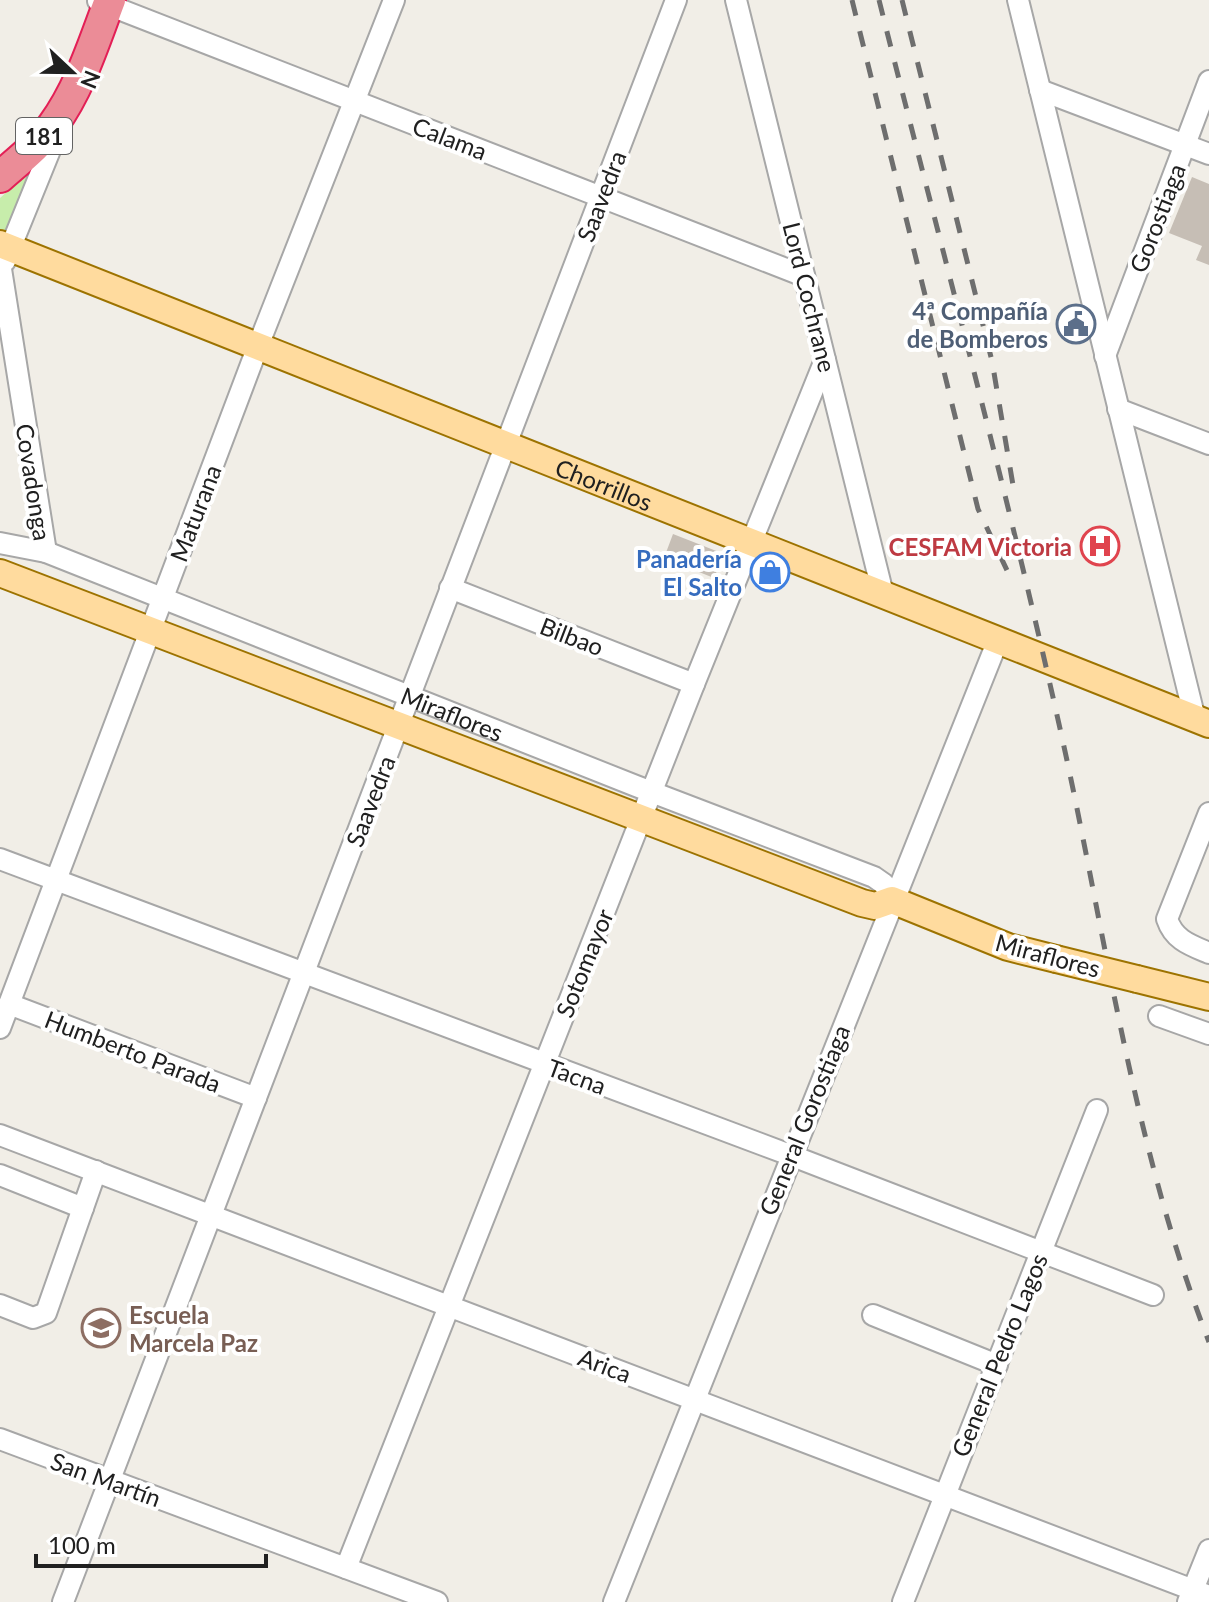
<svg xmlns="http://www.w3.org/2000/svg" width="1209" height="1602" font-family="Lato,sans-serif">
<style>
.grass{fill:#c7edab}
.building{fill:#c6beb5}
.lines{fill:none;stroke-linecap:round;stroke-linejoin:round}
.minor-casing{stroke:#a7a7a7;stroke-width:24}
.major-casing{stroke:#9d7300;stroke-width:30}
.highway-casing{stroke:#e31f56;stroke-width:34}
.minor{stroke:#fff;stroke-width:20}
.major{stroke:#ffdb9e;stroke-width:26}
.highway{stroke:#eb8c97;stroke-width:30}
.rail{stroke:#6e6e6e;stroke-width:5;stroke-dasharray:16 16;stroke-linecap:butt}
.major-bridge-casing{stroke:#9d7300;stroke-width:30;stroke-linecap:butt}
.major-bridge{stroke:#ffdb9e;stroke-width:26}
.labels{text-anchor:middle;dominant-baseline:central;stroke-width:8;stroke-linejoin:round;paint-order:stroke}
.shield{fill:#fff;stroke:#636363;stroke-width:2}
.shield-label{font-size:22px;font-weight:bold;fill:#202020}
.street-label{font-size:24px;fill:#202020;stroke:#fff}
.service-label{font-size:24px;font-weight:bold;fill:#4e5e75;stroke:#fff;text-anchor:end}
.health-label{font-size:24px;font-weight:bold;fill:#be3a42;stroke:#fff;text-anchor:end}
.shop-label{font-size:24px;font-weight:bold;fill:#366cbe;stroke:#fff;text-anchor:end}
.education-label{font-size:24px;font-weight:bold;fill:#785e54;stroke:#fff;text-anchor:start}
</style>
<rect width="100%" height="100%" fill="#f1eee7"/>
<polygon class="grass" points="35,167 4,238 0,236 0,198"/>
<g class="building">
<polygon points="1192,177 1209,184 1209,265 1196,260 1202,246 1169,233"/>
<polygon points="673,534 724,554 714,578 664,558"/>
</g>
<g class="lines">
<defs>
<g id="minor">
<polyline points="736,0 883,594"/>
<polyline points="1018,0 1195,719"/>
<polyline points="98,1 804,276"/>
<polyline points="1040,90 1209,154"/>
<polyline points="5,261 59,128"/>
<polyline points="1,269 46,552"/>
<polyline points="1105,356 1209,81"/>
<polyline points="1118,409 1209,444"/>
<path id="s1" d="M 0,543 L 46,552 L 636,786 L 874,877 L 884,884 L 892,900"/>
<polyline points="450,588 694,684"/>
<path d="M 1209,813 L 1167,919 C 1174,940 1190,945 1209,953"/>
<polyline points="0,859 790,1155 1153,1295"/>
<polyline points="9,1004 256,1098"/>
<polyline points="1159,1016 1209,1034"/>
<polyline points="0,1028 258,346 394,0"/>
<polyline points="0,1135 1209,1596"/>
<polyline points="0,1175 83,1208"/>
<polyline points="0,1305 33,1318 46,1313 96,1171"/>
<polyline points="873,1315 997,1365"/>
<polyline points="0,1439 437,1602"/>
<polyline points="346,1568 694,684 825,360"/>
<polyline points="63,1602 676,0"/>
<polyline points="614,1602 998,640"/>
<polyline points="903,1602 1097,1110"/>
<polyline points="1188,1602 1209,1550"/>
</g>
<g id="major">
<path id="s2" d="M 0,244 L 1209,724"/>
<polyline points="0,573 862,903 875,906 892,900 1008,947 1056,959"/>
<polyline points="1137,979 1209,997"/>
</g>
<path id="highway" d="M 0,177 C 18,161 39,145 53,125 C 80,88 94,42 110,0"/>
</defs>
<use href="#minor" class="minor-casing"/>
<use href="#major" class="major-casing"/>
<use href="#highway" class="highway-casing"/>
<use href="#minor" class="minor"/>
<use href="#major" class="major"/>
<use href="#highway" class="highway"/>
<g class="rail">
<polyline points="852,0 978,509 1013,583"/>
<path d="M 879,0 C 941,247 1008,493 1063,742 C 1107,943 1134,1149 1209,1342"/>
<polyline points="902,0 992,361 1014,491"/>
</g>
<defs>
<polyline id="major-bridge" points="1056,959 1137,979"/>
</defs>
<use href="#major-bridge" class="major-bridge-casing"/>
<use href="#major-bridge" class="major-bridge"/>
</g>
<defs>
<symbol id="civic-ring" viewBox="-11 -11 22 22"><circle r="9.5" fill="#fff" stroke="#5c6f8a" stroke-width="1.5"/><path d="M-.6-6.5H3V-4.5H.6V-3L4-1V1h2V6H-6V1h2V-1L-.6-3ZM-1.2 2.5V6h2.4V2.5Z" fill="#5c6f8a"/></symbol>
<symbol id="hospital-ring" viewBox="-11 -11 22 22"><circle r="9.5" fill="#fff" stroke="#e0444e" stroke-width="1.5"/><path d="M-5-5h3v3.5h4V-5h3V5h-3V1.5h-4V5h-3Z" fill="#e0444e"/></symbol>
<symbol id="shop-ring" viewBox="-11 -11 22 22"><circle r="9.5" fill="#fff" stroke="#3f7fe0" stroke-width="1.5"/><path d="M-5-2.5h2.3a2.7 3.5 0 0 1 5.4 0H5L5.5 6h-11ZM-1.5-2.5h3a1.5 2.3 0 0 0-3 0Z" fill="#3f7fe0"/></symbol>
<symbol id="school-ring" viewBox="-11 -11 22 22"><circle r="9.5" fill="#fff" stroke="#8d6e63" stroke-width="1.5"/><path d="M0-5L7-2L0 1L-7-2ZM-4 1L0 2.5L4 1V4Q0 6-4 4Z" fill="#8d6e63"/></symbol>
</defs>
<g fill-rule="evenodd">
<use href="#civic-ring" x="1054" y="302" width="44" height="44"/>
<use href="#hospital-ring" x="1078" y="524" width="44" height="44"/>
<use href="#shop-ring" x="748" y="550" width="44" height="44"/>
<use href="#school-ring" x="79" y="1306" width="44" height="44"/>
</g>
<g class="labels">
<rect class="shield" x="16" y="118" width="56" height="36" rx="6"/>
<g class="shield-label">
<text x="44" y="136">181</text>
</g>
<g class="street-label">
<text transform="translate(450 138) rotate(21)">Calama</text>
<text transform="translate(601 196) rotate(-69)">Saavedra</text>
<text transform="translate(1157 218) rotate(-69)">Gorostiaga</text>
<text transform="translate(810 297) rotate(76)">Lord Cochrane</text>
<text transform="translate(34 482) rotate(81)">Covadonga</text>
<text stroke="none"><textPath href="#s2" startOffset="650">Chorrillos</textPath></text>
<text transform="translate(195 513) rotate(-69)">Maturana</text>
<text transform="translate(572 636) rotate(21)">Bilbao</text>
<text stroke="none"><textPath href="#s1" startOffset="484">Miraflores</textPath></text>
<text transform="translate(370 801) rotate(-69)">Saavedra</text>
<text transform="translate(1048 955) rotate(15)">Miraflores</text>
<text transform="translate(584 963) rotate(-68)">Sotomayor</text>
<text transform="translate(133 1051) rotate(21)">Humberto Parada</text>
<text transform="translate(577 1076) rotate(20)">Tacna</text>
<text transform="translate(804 1120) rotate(-68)">General Gorostiaga</text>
<text transform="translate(999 1355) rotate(-68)">General Pedro Lagos</text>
<text transform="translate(605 1365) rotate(21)">Arica</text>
<text transform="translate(106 1479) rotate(20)">San Martín</text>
</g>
<g class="service-label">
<text x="1048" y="310">4ª Compañía<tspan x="1048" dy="28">de Bomberos</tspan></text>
</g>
<g class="health-label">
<text x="1072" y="546">CESFAM Victoria</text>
</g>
<g class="shop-label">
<text x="742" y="558">Panadería<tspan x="742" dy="28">El Salto</tspan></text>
</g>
<g class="education-label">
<text x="129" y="1314">Escuela<tspan x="129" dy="28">Marcela Paz</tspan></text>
</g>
</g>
<g transform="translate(72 72) rotate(112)" stroke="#ffffff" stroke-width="6" paint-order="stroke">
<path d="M0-6L14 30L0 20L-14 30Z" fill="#202020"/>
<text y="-12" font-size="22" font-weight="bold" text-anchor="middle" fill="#202020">N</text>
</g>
<path d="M36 1554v12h230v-12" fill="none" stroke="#202020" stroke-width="4"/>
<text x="48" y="1554" font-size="24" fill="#202020" stroke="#ffffff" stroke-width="6" paint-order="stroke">100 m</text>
</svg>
